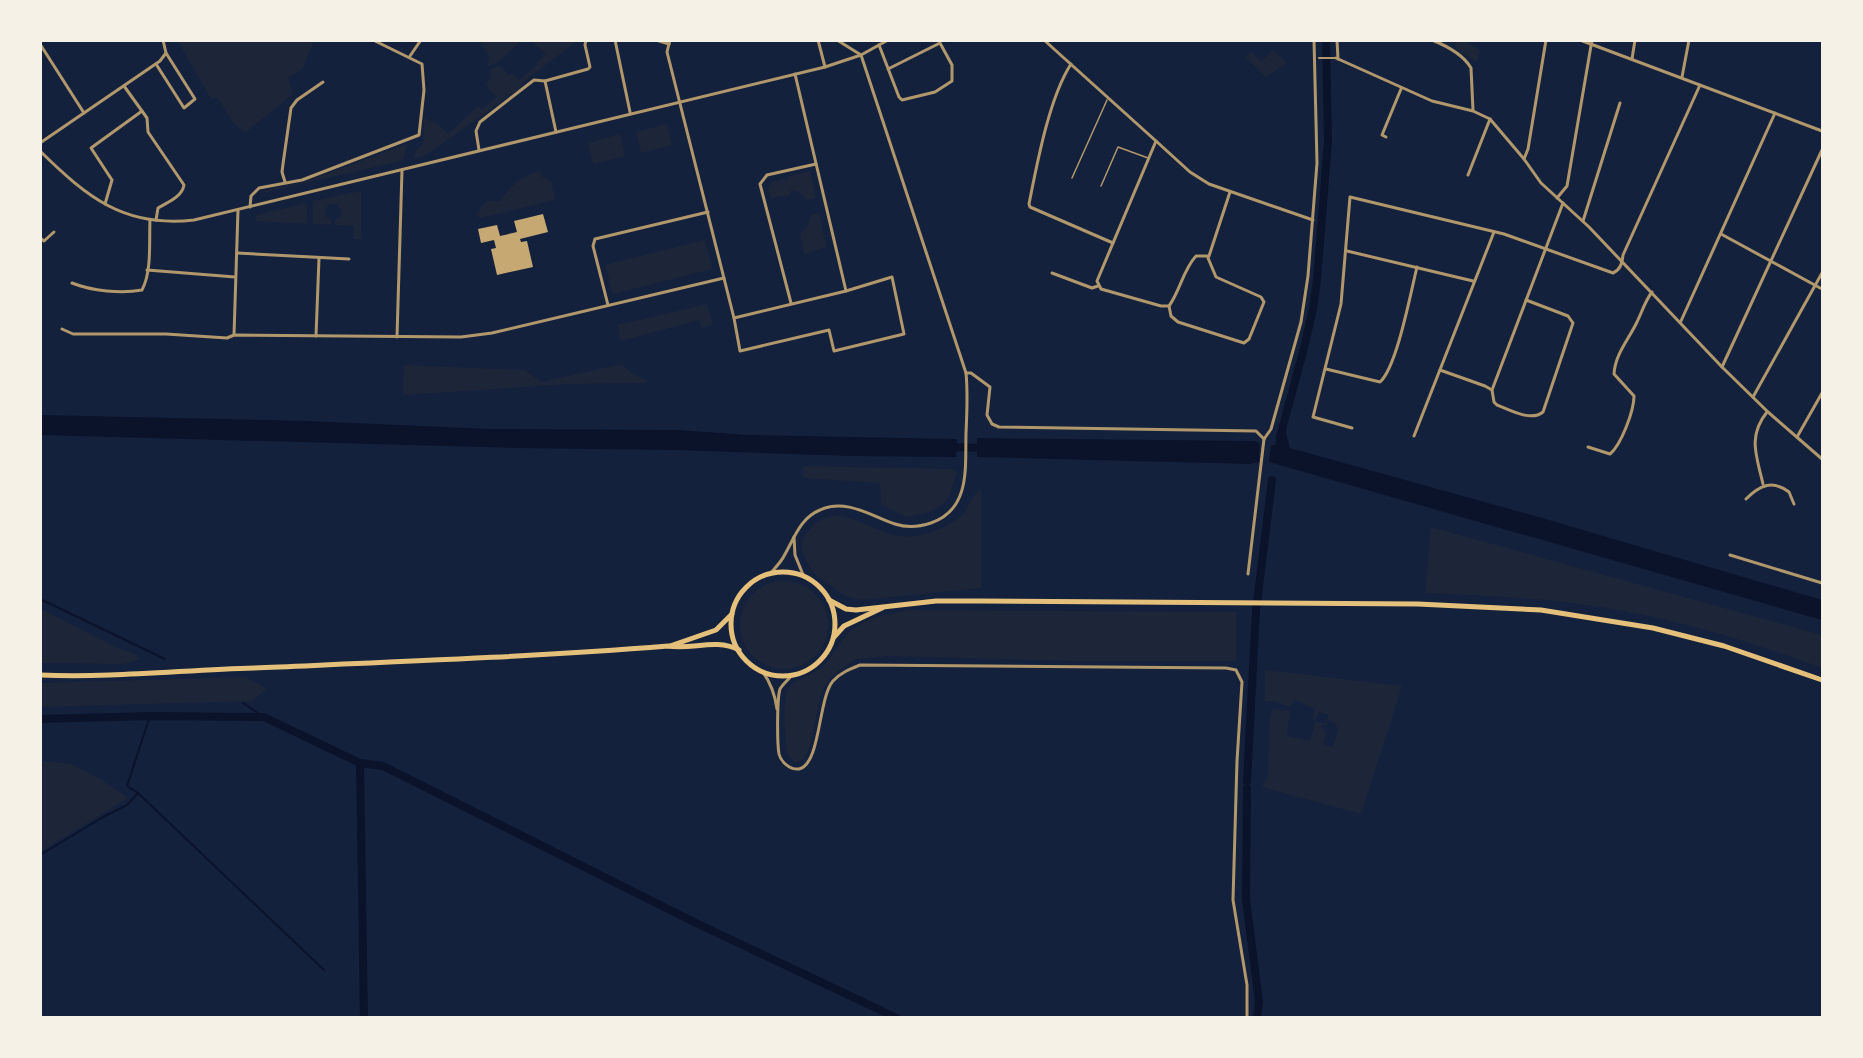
<svg xmlns="http://www.w3.org/2000/svg" width="1863" height="1058" font-family="Figtree,sans-serif">
<style>
.green{fill:#1d2539;fill-rule:evenodd}
.water{fill:#0b132b}
.lines{fill:none;stroke-linecap:round;stroke-linejoin:round}
.stream{stroke:#0b132b;stroke-width:2}
.canal{stroke:#0b132b;stroke-width:8}
.building{fill:#c6a872}
.service{stroke:#b1986c;stroke-width:1.5}
.pedestrian{stroke:#b1986c;stroke-width:2}
.minor{stroke:#b1986c;stroke-width:3}
.primary{stroke:#e5c07b;stroke-width:5}
</style>
<rect width="100%" height="100%" fill="#14213d"/>
<g class="green">
<polygon points="180,40 314,40 314,41 302,70 288,77 293,94 245,133 234,124 217,97 211,99 179,43"/>
<polygon points="485,40 521,40 521,41 498,62 488,66 489,55 481,45"/>
<polygon points="531,41 577,41 526,80 519,89 436,148 424,156 414,158 416,150 423,144 424,118 438,124 448,134 477,107 483,109 496,97 486,85 491,77 489,73 491,69 500,65 509,75 512,73 519,80 538,64 537,62 546,54"/>
<polygon points="1456,41 1466,41 1480,50 1477,62 1456,49 1455,45"/>
<polygon points="1273,50 1287,63 1266,77 1245,57 1251,52 1261,61"/>
<polygon points="667,124 672,145 641,153 636,132"/>
<polygon points="620,134 625,156 593,164 588,143"/>
<polygon points="407,144 404,158 401,161 261,193 262,191 304,182"/>
<path d="M 540,171 L 542,177 L 551,181 L 555,200 L 480,218 L 476,215 L 486,201 L 500,201 C 511,185 521,176 540,171 Z"/>
<path d="M 810,171 L 816,198 L 806,200 C 802,193 798,189 790,191 L 790,195 L 771,198 L 768,189 L 772,182 L 784,179 L 788,182 L 787,177 Z"/>
<polygon points="361,191 361,239 354,239 354,226 335,225 335,220 340,217 342,212 337,204 329,204 325,210 325,216 331,220 331,225 313,224 313,201"/>
<polygon points="307,203 307,224 256,221 256,215"/>
<polygon points="819,213 826,247 804,254 800,233 807,227 811,215"/>
<polygon points="705,240 712,269 613,294 605,265"/>
<polygon points="707,304 713,325 702,328 699,320 621,341 618,325"/>
<polygon points="622,364 633,374 646,380 646,383 569,384 403,395 404,365 525,370 541,382"/>
<polygon points="803,466 951,469 957,472 949,497 943,504 930,512 907,517 881,505 880,483 803,478"/>
<path d="M 981,489 L 981,588 L 862,600 C 839,597 837,588 819,577 C 811,572 808,563 804,555 C 800,547 801,540 806,534 C 834,493 868,533 901,536 C 907,537 917,536 923,534 C 938,531 958,523 966,510 C 972,501 972,495 981,489 Z"/>
<path d="M 1431,527 L 1822,635 L 1822,668 C 1742,638 1657,613 1571,603 C 1523,597 1474,595 1425,593 Z"/>
<circle cx="784" cy="625" r="44"/>
<polygon points="41,609 117,648 133,653 140,659 124,664 41,663"/>
<path d="M 910,610 L 1236,612 L 1236,661 L 1071,661 L 889,656 L 856,659 L 841,669 L 829,679 L 821,694 L 810,746 L 804,759 L 795,763 L 788,755 L 786,749 C 785,734 782,703 788,689 C 793,679 811,676 822,667 C 831,659 836,648 844,638 C 859,618 886,614 910,610 Z"/>
<path d="M 1265,670 L 1402,686 L 1361,814 L 1262,787 L 1268,776 L 1270,717 L 1273,709 L 1290,711 L 1287,736 L 1310,741 L 1315,722 L 1325,724 L 1329,715 L 1319,712 L 1316,720 L 1313,719 L 1315,709 L 1295,700 L 1290,707 L 1274,701 L 1265,701 ZM 1328,720 L 1334,722 L 1338,729 L 1333,747 L 1323,744 L 1326,733 L 1321,727 L 1322,725 L 1326,725 Z"/>
<polygon points="245,677 267,689 252,701 41,707 41,683"/>
<polygon points="41,761 71,764 102,780 128,798 41,851"/>
</g>
<g class="water">
<polygon points="41,415 307,421 490,429 678,430 748,435 957,439 956,457 850,456 674,450 516,448 41,435"/>
<polygon points="1283,428 1285,429 1290,448 1542,518 1822,600 1822,620 1269,462 1271,445 1275,445 1279,431"/>
<polygon points="977,438 1256,441 1260,444 1259,462 1250,464 977,457"/>
</g>
<g class="lines">
<g class="stream">
<polyline points="40,599 165,659"/>
<polyline points="243,703 264,717"/>
<polyline points="150,716 127,786 138,793 324,970"/>
<polyline points="40,855 103,817 127,805 138,793"/>
</g>
<g class="canal">
<polyline points="1280,437 1303,352 1313,309 1317,280 1328,141 1326,40"/>
<polyline points="945,447 986,448"/>
<polyline points="40,719 150,716 264,717 360,763 364,1018"/>
<polyline points="360,763 383,766 696,923 897,1018"/>
<polyline points="1247,781 1256,611 1272,480"/>
<polyline points="1247,788 1246,899 1259,1002 1257,1018"/>
</g>
</g>
<polygon class="building" points="543,214 548,232 520,239 521,242 527,241 533,267 497,275 491,249 496,248 494,240 481,243 478,229 497,225 500,236 517,232 514,221"/>
<g class="lines">
<g class="service">
<polyline points="1072,178 1107,100"/>
<polyline points="1101,186 1118,147 1148,158"/>
</g>
<polyline class="pedestrian" points="1319,58 1336,58"/>
<g class="minor">
<polyline points="615,40 630,112"/>
<polyline points="656,40 669,44"/>
<polyline points="670,40 667,52 734,318"/>
<polyline points="818,40 825,67"/>
<polyline points="837,40 861,55"/>
<polyline points="1044,40 1156,141 1097,281 1101,289 1161,306 1169,306"/>
<polyline points="1337,40 1338,59"/>
<path d="M 1432,40 C 1447,46 1463,54 1471,68 L 1473,110"/>
<polyline points="1580,40 1822,131"/>
<polyline points="40,44 84,113"/>
<polyline points="879,45 899,97 902,100 935,92 952,81 952,65 940,43 888,69"/>
<polyline points="410,56 421,40"/>
<polyline points="1336,58 1432,101 1473,111 1490,119 1524,159 1541,183 1589,227 1722,367 1768,412 1822,459"/>
<polyline points="1632,59 1635,40"/>
<polyline points="156,64 184,108 195,99 166,53 163,40"/>
<path d="M 1071,64 C 1049,98 1037,164 1029,204 L 1030,207 L 1113,243"/>
<polyline points="795,74 846,291"/>
<polyline points="1682,77 1689,40"/>
<polyline points="545,81 556,132"/>
<path d="M 124,86 L 147,118 L 148,132 L 184,185 C 182,197 168,202 158,208 L 156,220"/>
<polyline points="1386,137 1382,135 1401,89"/>
<polyline points="1156,141 1190,172 1209,184 1313,220"/>
<polyline points="40,143 160,61 166,53"/>
<polyline points="479,150 476,131 480,122 534,80 545,81 588,69 590,67 585,45 586,40"/>
<path d="M 40,151 C 87,197 124,228 194,220 L 825,67 L 861,55 L 888,40"/>
<polyline points="1524,159 1528,149 1546,40"/>
<polyline points="1468,175 1490,119"/>
<polyline points="285,182 282,172 283,164 291,108 297,100 323,82"/>
<polyline points="1557,198 1567,186 1592,40"/>
<polyline points="105,204 112,180 91,148 142,111"/>
<polyline points="250,207 251,196 259,188 302,180 419,135 424,90 422,64 373,40"/>
<polyline points="1583,221 1620,103"/>
<polyline points="1721,234 1822,289"/>
<polyline points="40,238 44,241 54,232"/>
<polyline points="1347,251 1473,281"/>
<polyline points="237,253 349,259"/>
<path d="M 1209,256 L 1196,256 C 1183,270 1180,291 1169,306 L 1171,316 L 1178,322 L 1244,343 L 1249,339 L 1264,302 L 1261,297 L 1216,277 L 1208,258 L 1209,256 L 1230,192"/>
<polyline points="147,270 235,277"/>
<polyline points="1052,273 1092,288 1098,286"/>
<polygon points="892,277 904,334 834,351 829,330 740,351 734,318 846,291"/>
<path d="M 72,283 C 92,291 121,294 142,290 C 152,271 149,242 150,220"/>
<polyline points="791,303 760,184 767,175 816,164"/>
<polyline points="608,305 593,246 595,239 708,212"/>
<polyline points="1681,321 1775,113"/>
<polyline points="62,329 73,334 166,334 227,338 234,335 461,337 492,333 724,278"/>
<polyline points="234,335 238,210"/>
<polyline points="316,336 319,258"/>
<polyline points="397,337 402,170"/>
<polyline points="1722,367 1822,150"/>
<path d="M 1326,369 L 1380,382 C 1397,367 1411,291 1417,267"/>
<path d="M 1440,370 L 1485,386 L 1492,390 L 1494,402 L 1497,405 C 1510,410 1531,422 1543,412 L 1573,323 L 1568,316 L 1526,300"/>
<polyline points="966,373 971,373 990,387 987,415 992,424 999,427 1256,431 1264,439"/>
<polyline points="1492,390 1563,203"/>
<polyline points="1753,397 1822,273"/>
<path d="M 1352,428 L 1313,417 L 1341,304 L 1350,197 L 1504,234 L 1613,273 C 1620,270 1622,264 1623,255 L 1700,85"/>
<polyline points="1414,436 1494,232"/>
<polyline points="1797,437 1822,393"/>
<polyline points="1264,439 1271,429 1301,322 1308,276 1317,163 1314,40"/>
<path d="M 1588,447 L 1610,454 C 1621,445 1634,411 1634,396 L 1614,374 C 1615,354 1629,339 1637,322 C 1642,312 1645,301 1652,292"/>
<path d="M 1763,484 C 1757,457 1747,437 1767,412"/>
<path d="M 1746,499 C 1759,486 1772,479 1789,492 L 1794,504"/>
<polyline points="794,537 795,555 804,577"/>
<polyline points="1730,555 1822,583"/>
<path d="M 770,574 C 775,568 781,562 784,556 C 794,539 800,518 820,510 C 846,498 871,516 895,524 C 907,528 919,527 931,523 C 971,509 965,467 966,433 C 967,413 968,393 966,373 L 861,55"/>
<polyline points="1248,574 1264,439"/>
<path d="M 762,671 C 771,683 775,694 777,709"/>
<path d="M 792,675 C 789,679 783,684 780,689 C 777,698 777,743 779,754 C 781,762 790,770 799,769 C 821,764 818,698 833,681 C 840,673 850,669 860,665 L 1226,668 L 1236,670 L 1242,682 L 1237,761 L 1233,900 L 1247,985 L 1247,1018"/>
</g>
<g class="primary">
<circle cx="783" cy="624" r="52"/>
<polyline points="829,600 846,609 856,610 936,601 979,601 1418,604 1541,610 1653,628 1724,646 1822,680"/>
<polyline points="834,637 844,626 882,608"/>
<polyline points="670,646 716,630 732,614"/>
<path d="M 40,675 C 112,678 183,670 254,668 C 392,662 531,657 668,646 C 693,650 715,638 739,650"/>
</g>
</g>
<rect width="1863" height="1058" fill="none" stroke="#f6f1e7" stroke-width="84"/>
</svg>
